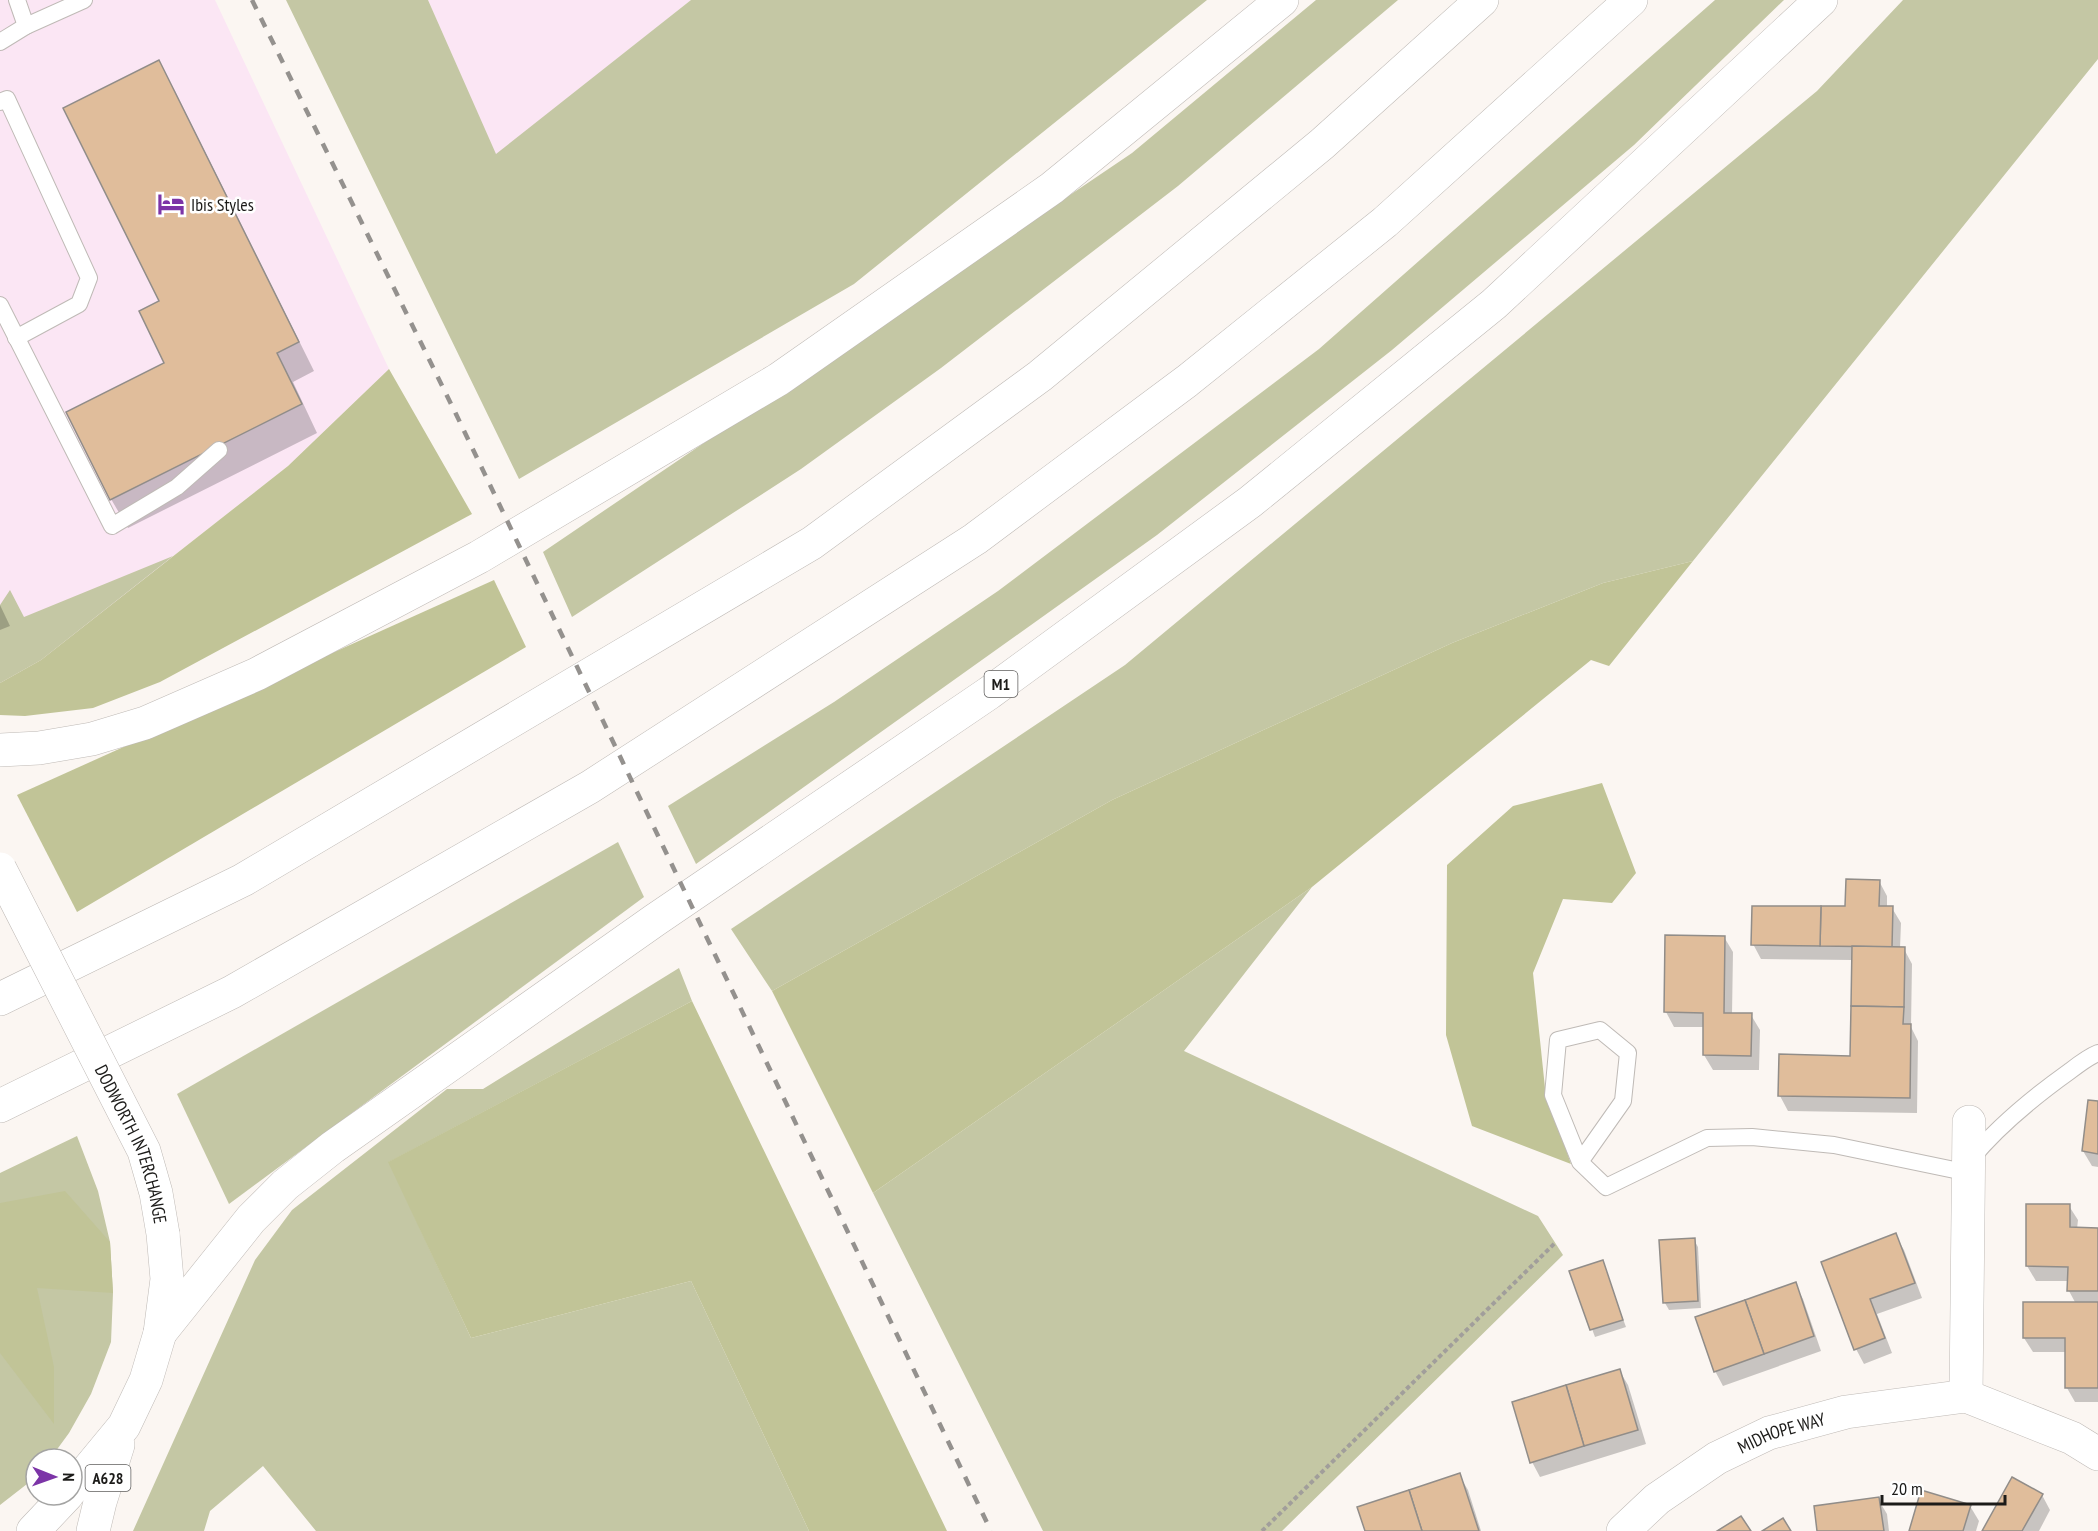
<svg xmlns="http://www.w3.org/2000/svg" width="2098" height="1531" font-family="'PT Sans Narrow',sans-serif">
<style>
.commercial{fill:#fbe6f4}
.green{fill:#c4c7a4}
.forest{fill:#c1c497}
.shadow{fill:#0003}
.building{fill:#e0bd9b;stroke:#918d89;stroke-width:1.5}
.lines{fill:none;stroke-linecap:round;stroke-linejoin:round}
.service-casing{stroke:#bfbab6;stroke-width:18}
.minor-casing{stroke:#bfbab6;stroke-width:34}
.trunk-casing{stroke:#bfbab6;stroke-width:34}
.motorway-casing{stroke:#bfbab6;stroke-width:34}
.path{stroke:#a19e9b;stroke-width:4;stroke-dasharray:4.5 3;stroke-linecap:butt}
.service{stroke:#fff;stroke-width:16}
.minor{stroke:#fff;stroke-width:33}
.trunk{stroke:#fff;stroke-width:33}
.motorway{stroke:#fff;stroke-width:33}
.rail{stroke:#94918e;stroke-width:4.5;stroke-dasharray:10 10;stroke-linecap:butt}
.trunk-bridge-casing{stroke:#bfbab6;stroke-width:34;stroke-linecap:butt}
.trunk-bridge{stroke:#fff;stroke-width:33}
.labels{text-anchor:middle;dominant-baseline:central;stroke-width:5;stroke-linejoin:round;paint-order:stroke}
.shield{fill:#fff;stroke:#605f5e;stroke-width:1.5}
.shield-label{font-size:16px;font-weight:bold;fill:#1c1b19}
.poi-label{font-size:18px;fill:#1c1b19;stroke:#fff;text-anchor:start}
.street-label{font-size:18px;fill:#1c1b19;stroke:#fff}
</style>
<rect width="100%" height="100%" fill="#fbf6f2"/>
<g class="commercial">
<polygon points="0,0 215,0 389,369 288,466 41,660 0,683"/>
<polygon points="428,0 691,0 496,155"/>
</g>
<g class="green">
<polygon points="286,0 428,0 496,154 691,0 1207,0 854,284 519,479"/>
<polygon points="1316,0 1398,0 1178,186 941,368 801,469 572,617 543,552 1132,153"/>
<polygon points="1715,0 1784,0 1634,145 1392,350 1157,535 696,864 668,806 834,702 998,591 1319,349"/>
<polygon points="1903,0 2098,0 2098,59 1693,561 1603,583 1452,643 1112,800 772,991 731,929 1125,665 1817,91"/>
<polygon points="173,556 41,660 0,683 0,605 10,590 24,617"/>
<polygon points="618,842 644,897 229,1204 177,1094"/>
<polygon points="1312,887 1184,1051 1538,1216 1563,1255 1282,1531 1043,1531 873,1193"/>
<polygon points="679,968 692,1001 389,1162 471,1338 691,1281 809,1531 316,1531 263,1466 210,1511 204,1531 133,1531 255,1260 292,1210 447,1089 483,1089"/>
<polygon points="77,1136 98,1191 110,1242 113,1293 111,1342 91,1394 69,1433 50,1459 36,1459 36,1477 0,1505 0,1173"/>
</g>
<g class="forest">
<polygon points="389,369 472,514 160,682 93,708 25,716 0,715 0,683 41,660 288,466"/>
<polygon points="1693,561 1609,666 1591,660 1312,887 873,1193 772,991 1112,800 1452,643 1603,583"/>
<polygon points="494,580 526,647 77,912 17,795"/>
<polygon points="1602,783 1636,873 1612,903 1563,899 1533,973 1545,1088 1571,1164 1472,1126 1446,1035 1447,865 1513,806"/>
<polygon points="692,1001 947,1531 809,1531 691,1281 471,1338 388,1162"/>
<polygon points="65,1191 110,1242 113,1293 37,1288 54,1367 54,1424 0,1353 0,1203"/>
</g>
<g class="shadow">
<polygon points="158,62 175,91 314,371 293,382 317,433 128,528 111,499 166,363 161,302"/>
<polygon points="0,605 10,626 0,630"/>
<polygon points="1879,881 1887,896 1887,908 1892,908 1901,923 1900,949 1904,949 1912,964 1911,1027 1918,1041 1917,1113 1788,1111 1780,1096 1851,1058 1853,960 1761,959 1753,944 1847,908"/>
<polygon points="1724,937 1733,952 1732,1015 1751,1015 1760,1030 1759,1070 1713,1070 1704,1055 1705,1027 1674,1027 1666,1012"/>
<polygon points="2098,1103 2098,1167 2092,1166 2083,1151"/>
<polygon points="2069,1206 2078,1220 2077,1229 2098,1229 2098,1402 2075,1402 2067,1388 2067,1352 2033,1352 2024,1338 2076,1304 2069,1291 2069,1281 2036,1281 2027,1266"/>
<polygon points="1895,1235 1904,1250 1922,1298 1877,1314 1892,1353 1864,1364 1856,1349 1823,1262"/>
<polygon points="1694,1240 1698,1247 1701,1308 1669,1310 1665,1303 1661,1242"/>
<polygon points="1602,1262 1626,1327 1595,1337 1571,1272"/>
<polygon points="1795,1284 1803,1299 1821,1351 1723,1386 1715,1371"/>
<polygon points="1619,1370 1628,1385 1646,1444 1540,1477 1532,1462"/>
<polygon points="1459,1475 1468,1490 1481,1531 1366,1531"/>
<polygon points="2042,1495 2050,1510 2039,1531 1984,1531"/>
<polygon points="1878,1499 1887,1514 1889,1531 1818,1531"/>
<polygon points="1970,1506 1979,1521 1976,1531 1910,1531"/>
</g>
<g class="building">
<polygon points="159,60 299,342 277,353 302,404 110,500 66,412 164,363 139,311 159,301 63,108"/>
<polygon points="1846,879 1880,880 1879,906 1893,906 1892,947 1820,946 1821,906 1845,906"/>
<polygon points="1752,906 1821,906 1820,946 1751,945"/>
<polygon points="1665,935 1725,936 1724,1013 1752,1013 1751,1056 1703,1055 1703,1013 1664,1012"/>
<polygon points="1852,946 1905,947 1904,1007 1851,1006"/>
<polygon points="1851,1006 1904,1007 1903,1024 1911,1024 1910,1098 1778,1096 1779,1054 1850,1056"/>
<polygon points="2088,1100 2098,1101 2098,1154 2082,1151"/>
<polygon points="2026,1204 2070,1204 2070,1227 2098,1228 2098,1291 2067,1291 2068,1267 2026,1266"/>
<polygon points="1896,1233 1915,1283 1870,1299 1885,1338 1854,1350 1821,1262"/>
<polygon points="1695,1238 1698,1301 1663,1303 1659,1240"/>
<polygon points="1603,1260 1623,1320 1590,1330 1569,1271"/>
<polygon points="1796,1282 1814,1336 1764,1354 1745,1300"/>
<polygon points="1745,1300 1764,1354 1714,1372 1695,1317"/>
<polygon points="2023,1302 2098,1302 2098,1388 2065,1388 2065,1338 2023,1338"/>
<polygon points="1620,1369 1638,1430 1584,1446 1566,1385"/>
<polygon points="1566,1385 1584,1446 1530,1463 1512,1402"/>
<polygon points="1460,1473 1479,1531 1422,1531 1409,1490"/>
<polygon points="2012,1477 2043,1494 2022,1531 1982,1531"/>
<polygon points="1409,1490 1422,1531 1365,1531 1357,1507"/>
<polygon points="1921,1490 1971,1505 1963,1531 1909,1531"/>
<polygon points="1879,1497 1884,1531 1817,1531 1814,1506"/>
<polygon points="1741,1516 1751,1531 1717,1531"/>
<polygon points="1783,1518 1791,1531 1762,1531"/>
</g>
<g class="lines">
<defs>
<g id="service">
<polyline points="17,0 26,26"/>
<polyline points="0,42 26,26 84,0"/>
<polyline points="0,102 7,99 89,278 79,304 16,338"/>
<polyline points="0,305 112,526 177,487 219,450"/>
<path d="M 1971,1159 C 1999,1125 2035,1096 2070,1071 C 2079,1064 2088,1057 2098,1053"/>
<polyline points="1580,1162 1623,1101 1628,1053 1600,1030 1558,1040 1553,1095 1580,1162 1606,1187 1707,1138 1752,1137 1834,1145 1969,1173"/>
</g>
<g id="minor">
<polyline points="1966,1396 1969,1122"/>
<path id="s1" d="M 1623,1531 L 1657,1499 L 1717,1458 L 1769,1433 L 1846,1412 L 1966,1396 L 2072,1438 L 2098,1454"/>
</g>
<g id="trunk">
<polyline points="72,1489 124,1426 146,1380 160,1333 167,1279 163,1234"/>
<polyline points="33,1531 67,1495"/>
<polyline points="93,1531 100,1502 118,1445"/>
</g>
<g id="motorway">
<polyline points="0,750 39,748 92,739 145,723 257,674 479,557 779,379 1052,188 1282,0"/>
<polyline points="0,999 243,880 812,543 1040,376 1322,144 1482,0"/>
<polyline points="0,1106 232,992 590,787 975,539 1187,381 1385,222 1631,0"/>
<polyline points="160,1333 251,1219 285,1185 333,1147 655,920 989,693 1250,502 1494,304 1821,0"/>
</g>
</defs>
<use href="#service" class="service-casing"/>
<use href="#minor" class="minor-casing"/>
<use href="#trunk" class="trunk-casing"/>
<use href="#motorway" class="motorway-casing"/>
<polyline class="path" points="1262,1531 1555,1243"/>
<use href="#service" class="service"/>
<use href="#minor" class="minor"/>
<use href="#trunk" class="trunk"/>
<use href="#motorway" class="motorway"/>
<polyline class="rail" points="252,0 456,414 991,1531"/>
<defs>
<g id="trunk-bridge">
<path id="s2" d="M 0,869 L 144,1151 L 156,1193 L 163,1234"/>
</g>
</defs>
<use href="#trunk-bridge" class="trunk-bridge-casing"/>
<use href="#trunk-bridge" class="trunk-bridge"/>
</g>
<defs>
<symbol id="hotel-bare" viewBox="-9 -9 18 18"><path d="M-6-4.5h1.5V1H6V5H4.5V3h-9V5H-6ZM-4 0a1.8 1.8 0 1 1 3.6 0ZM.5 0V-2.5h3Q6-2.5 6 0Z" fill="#7c34a7" stroke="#fff" stroke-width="2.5" paint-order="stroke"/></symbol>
</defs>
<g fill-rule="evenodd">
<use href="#hotel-bare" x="152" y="185" width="38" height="38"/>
</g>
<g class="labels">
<g class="shield">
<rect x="984.5" y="671" width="33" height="26" rx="4.5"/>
<rect x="85.5" y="1465" width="45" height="26" rx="4.5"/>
</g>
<g class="shield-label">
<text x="1001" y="684">M1</text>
<text x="108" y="1478">A628</text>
</g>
<g class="poi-label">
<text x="191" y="204">Ibis Styles</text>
</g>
<g class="street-label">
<text stroke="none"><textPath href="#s2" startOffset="306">DODWORTH INTERCHANGE</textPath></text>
<text stroke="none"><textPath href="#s1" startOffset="189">MIDHOPE WAY</textPath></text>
</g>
</g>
<g transform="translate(54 1477) rotate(91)"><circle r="28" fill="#ffffff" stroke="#a4a4a3" stroke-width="1.5"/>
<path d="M0-4.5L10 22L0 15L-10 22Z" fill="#7c34a7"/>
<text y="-9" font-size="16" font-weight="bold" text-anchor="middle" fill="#1c1b19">N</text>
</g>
<path d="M1882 1495v9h123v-9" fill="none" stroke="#1c1b19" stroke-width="3"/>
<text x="1891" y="1495" font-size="18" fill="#1c1b19" stroke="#ffffff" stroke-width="4.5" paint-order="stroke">20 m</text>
</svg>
